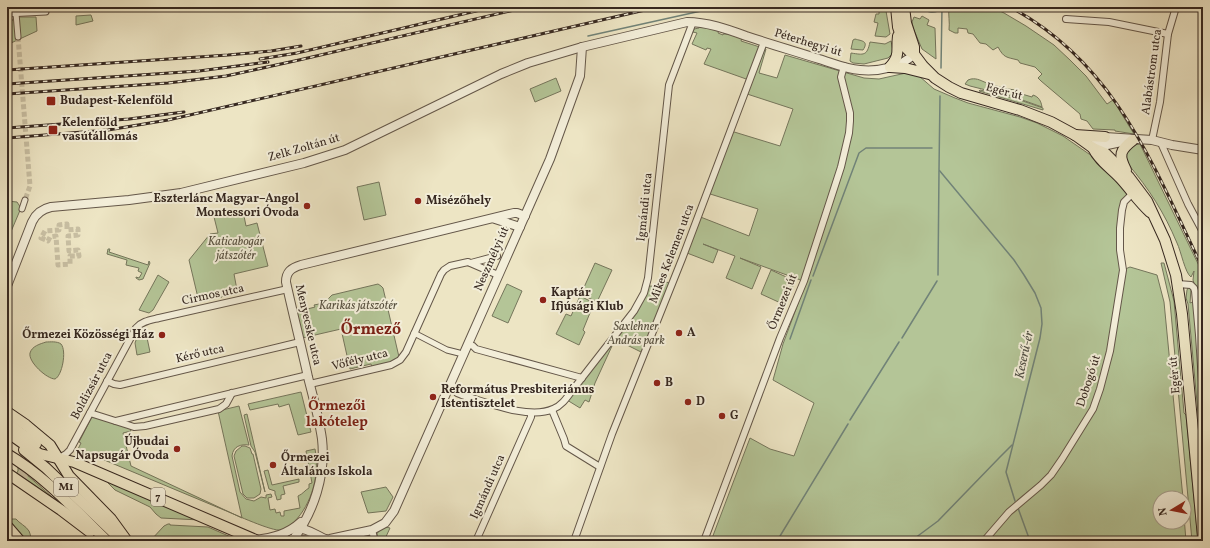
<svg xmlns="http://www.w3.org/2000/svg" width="1210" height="548" font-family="Vollkorn,serif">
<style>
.green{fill:#b4c597;stroke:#75765c}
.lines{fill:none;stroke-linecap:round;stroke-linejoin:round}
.stream{stroke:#718378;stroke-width:1.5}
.pedestrian-tunnel{stroke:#c8bfa3;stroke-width:5;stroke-dasharray:5 2.5;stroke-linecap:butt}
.primary-tunnel{stroke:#c8bfa3;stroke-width:10;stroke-dasharray:10 5;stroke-linecap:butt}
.pedestrian-casing{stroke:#645749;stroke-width:7}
.minor-casing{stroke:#645749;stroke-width:8}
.tertiary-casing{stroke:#645749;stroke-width:10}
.primary-casing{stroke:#362820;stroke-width:12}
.pedestrian{stroke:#f3eed9;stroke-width:5}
.minor{stroke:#f3eed9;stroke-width:6}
.tertiary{stroke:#f3eed9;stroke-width:8}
.primary{stroke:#ede5c4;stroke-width:10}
.rail-casing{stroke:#362820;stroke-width:3}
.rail{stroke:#f3eed9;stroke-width:1.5;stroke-dasharray:4.5;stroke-linecap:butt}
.poi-dot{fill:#8f2418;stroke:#f3eed9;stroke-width:1.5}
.labels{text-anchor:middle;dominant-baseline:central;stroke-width:4;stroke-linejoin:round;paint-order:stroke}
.shield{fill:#f3eed9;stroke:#6f6358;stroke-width:1}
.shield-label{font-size:11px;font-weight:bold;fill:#362820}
.street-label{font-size:12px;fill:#362820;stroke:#f3eed9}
.poi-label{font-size:12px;font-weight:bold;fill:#362820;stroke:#f3eed9;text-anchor:start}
.park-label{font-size:12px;font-style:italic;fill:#564f3e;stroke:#f3eed9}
.water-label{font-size:13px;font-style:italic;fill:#4f4e45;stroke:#f3eed9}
.quarter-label{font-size:14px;font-weight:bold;fill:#7a1f14;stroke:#f3eed9}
.district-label{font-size:16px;font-weight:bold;fill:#7a1f14;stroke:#f3eed9}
</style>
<rect width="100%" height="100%" fill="#ede5c4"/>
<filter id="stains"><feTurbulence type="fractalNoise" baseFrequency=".005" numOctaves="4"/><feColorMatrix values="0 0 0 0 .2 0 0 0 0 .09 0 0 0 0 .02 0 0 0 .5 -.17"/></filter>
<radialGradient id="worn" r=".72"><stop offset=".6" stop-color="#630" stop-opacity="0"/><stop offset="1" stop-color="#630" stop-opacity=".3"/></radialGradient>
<g class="green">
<path d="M 949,7 L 992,7 L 1004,13 L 1026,26 L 1054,45 L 1070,60 L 1086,76 L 1107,104 L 1113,100 L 1134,134 L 1115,131 L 1115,130 L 1093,129 L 1087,121 L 1081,119 L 1080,114 L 1041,81 L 1038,78 L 1042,74 L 1035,67 L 1020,63 L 1018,60 C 1006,57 1004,58 998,47 L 993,50 L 986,44 L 980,43 L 973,34 L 968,33 L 967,29 L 958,28 L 958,33 L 955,33 L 949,30 C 950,22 948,15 949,7 Z"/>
<polygon points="876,8 886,11 890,34 886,37 875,36 878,23 874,22 876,14 879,14 879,11 876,10"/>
<polygon points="91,15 93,21 76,25 76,16"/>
<polygon points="922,16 929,20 927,25 935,28 936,59 922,49 913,28 912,22 914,17 920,19"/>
<polygon points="14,17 36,17 37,31 11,43 11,38 7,38 7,25 12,21"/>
<polygon points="701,25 719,30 718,33 723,35 723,34 731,34 742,38 741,41 766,49 759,73 777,78 785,55 864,78 879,79 906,73 919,76 934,89 955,98 968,103 1020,117 1037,123 1063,136 1089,154 1100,159 1129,196 1122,210 1123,270 1130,267 1157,275 1164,302 1183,498 1160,498 1160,522 1184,522 1184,516 1186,541 711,541 750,438 770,449 794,456 814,403 773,380 783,344 806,282 740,258 761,267 752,289 726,278 735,256 703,244 718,250 713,263 687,253 698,216 749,236 758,209 707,193 731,131 780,146 793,109 744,93 749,80 704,64 711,49 707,48 706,50 692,44 697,33 693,32 694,29 699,28"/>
<path d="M 855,39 C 862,41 869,41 863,50 L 851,49 L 853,40 Z"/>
<path d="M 891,41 L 893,51 L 892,54 L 888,58 L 864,64 L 853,63 L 850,61 L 851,53 C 864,55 867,56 870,42 L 885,44 Z"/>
<polygon points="556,78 561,91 535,102 530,89"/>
<path d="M 971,79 C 978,78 981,81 987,83 C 996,86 1005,89 1015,90 L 1015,92 L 1032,97 L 1033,95 C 1039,97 1041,101 1042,107 L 1014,97 L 970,86 L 965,84 L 968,80 Z"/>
<polygon points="980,90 1017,99 1043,108 1043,110 979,91"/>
<path d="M 1140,144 L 1203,274 L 1203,298 L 1198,296 L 1193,280 L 1194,271 L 1191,277 C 1185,273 1181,251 1177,243 C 1164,212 1149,189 1128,164 L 1126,159 L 1126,152 L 1134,145 Z"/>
<polygon points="379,182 386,215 364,220 357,187"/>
<polygon points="7,201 17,202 21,208 7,241"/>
<polygon points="243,211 246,226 257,223 268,266 234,274 237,290 225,293 222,297 199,302 189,260 210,234 218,233 214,217"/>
<polygon points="110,249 109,252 148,265 149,261 150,263 143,279 139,280 136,278 136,277 139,278 142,273 138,271 139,268 126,265 127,260 107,254 108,249"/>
<polygon points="595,263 612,270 597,302 581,294"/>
<polygon points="1161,263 1164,263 1174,301 1184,413 1186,415 1198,541 1192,541 1170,302"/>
<polygon points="771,270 795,281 785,305 761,294"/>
<polygon points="158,275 169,282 153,310 149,313 139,310"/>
<polygon points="665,282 671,283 643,353 617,340 612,346 595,383 589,402 585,400 580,408 567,400 647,288 650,286 660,287"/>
<polygon points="378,284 381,286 383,288 399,357 397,361 372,368 371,364 350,369 341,329 302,338 296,312 315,307 314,305 324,303 332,295"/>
<polygon points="507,284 522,291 508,323 492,316"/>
<polygon points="1188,288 1191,289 1190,303 1195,301 1196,310 1203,428 1203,468 1188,304 1186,298 1187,290"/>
<polygon points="580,296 594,303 583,330 585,332 579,345 556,334 566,314 571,316"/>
<polygon points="146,333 150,352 137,355 135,343 138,335"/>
<path d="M 46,342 C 50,342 57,341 61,344 C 67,351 62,376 55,379 C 47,379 28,362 30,353 C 32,346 40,344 46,342 Z"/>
<polygon points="301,392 311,432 298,435 289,404 279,407 278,404 250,410 248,404"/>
<path d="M 239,406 L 249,445 C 241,444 233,446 232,456 L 240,492 L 246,499 L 254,501 L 261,497 L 266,498 L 266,495 L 271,494 L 272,497 L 268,498 L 270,510 L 275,509 L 276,513 L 280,512 L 281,516 L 284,516 L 284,511 L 300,508 L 298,496 C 303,494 305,490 309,488 L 309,484 L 312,483 L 306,451 L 315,449 C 320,474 312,504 294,522 C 290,525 286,529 281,530 C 273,532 234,514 224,510 C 175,490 127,469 78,449 L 81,443 L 79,442 L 93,415 L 130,428 L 131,431 L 123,433 L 131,466 L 242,518 L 218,411 Z"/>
<polygon points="247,414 265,492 255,452 251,446 244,415"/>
<polygon points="242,446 245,446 250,448 252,454 253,454 261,489 260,494 254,498 247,498 243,494 234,456 236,451"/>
<polygon points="18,467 68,511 16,474 18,471"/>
<polygon points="268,470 272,485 299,479 299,482 283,486 285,494 281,495 281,499 277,500 276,496 275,494 275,491 269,489 264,471"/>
<polygon points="109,481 200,520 161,518 156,514 150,507 115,490 108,483"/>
<polygon points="386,487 393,497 386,511 368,513 361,492"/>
<path d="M 11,519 L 16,519 C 19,523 26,526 29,531 C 31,535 30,538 33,541 L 28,541 L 9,522 Z"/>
<polygon points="168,524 170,524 170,525 208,527 240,541 150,541 164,526"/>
<path d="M 386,527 L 390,528 L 384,541 L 380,541 L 377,538 C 376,531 381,529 386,527 Z"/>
</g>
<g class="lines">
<g class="stream">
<path d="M 916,7 C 924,10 934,16 942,8"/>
<polyline points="588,36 719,7"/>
<polyline points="941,68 942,7"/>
<polyline points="940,96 939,170 1014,260 1024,275 1035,293 1041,308 1042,324 1040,338 1006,472 1015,501"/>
<polyline points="938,275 939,171"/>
<polyline points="813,276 859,153 866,148 932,148"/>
<polyline points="902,338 937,281"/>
<polyline points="790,339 811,280"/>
<polyline points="850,420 899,342"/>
<polyline points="1018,508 1030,541"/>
<polyline points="7,535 12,541"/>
<polyline points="777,541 848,424"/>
<polyline points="911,541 938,521 999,458 1012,445"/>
</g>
<g class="pedestrian-tunnel">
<polyline points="18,37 30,186 25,200"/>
<polygon points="67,224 67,230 78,229 78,235 68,236 69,251 78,250 79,256 70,256 70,264 58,265 56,236 50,237 48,241 41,238 45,231 59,230 59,225"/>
</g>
<path class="primary-tunnel" d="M 18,473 C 27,477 34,478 41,470"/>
<defs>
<g id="pedestrian">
<polyline points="16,13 18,37"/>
<polyline points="7,14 46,12 46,7"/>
<polyline points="22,209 25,200"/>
<polyline points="414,333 447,350 459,353"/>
</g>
<g id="minor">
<polyline points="1066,19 1109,22 1168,34"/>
<polyline points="1152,140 1160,102 1168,34 1176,7"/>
<polyline points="1161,143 1188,204 1203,232"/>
<polyline points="471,263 497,256"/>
<polyline points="1178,284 1191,285 1194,288 1195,291 1199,335 1203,398"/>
<polyline points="468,344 473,346 476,349 582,378"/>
<polyline points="107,381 114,384 120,385 300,342"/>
<path d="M 451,383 L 457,393 L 462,395 C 486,402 529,420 553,409 C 561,406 566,399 571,392 L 634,311 L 644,293 L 648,278 L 669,85 L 693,22"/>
<polyline points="310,384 391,365 400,360 406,352 441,274 444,270 450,266 468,262 498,275"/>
<polyline points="552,410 564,439 566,446 600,467"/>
<polyline points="90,413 128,425 134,427 145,426 219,409 226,404 232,393"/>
<polyline points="116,421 308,375"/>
<path d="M 59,458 L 66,454 L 70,450 L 136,328 C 142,321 151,320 159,318 L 288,289"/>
<polyline points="372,530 374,538 376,541"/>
<polyline points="476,541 531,417 531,413"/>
<polyline points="574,541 612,434 682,259 764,42"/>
<polyline points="704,541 780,338 804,281 841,167 849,133 850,121 850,113 841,77 844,66"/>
<polyline points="984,541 1009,512 1041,485 1051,475 1062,459 1093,409 1100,389 1110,351 1123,270 1120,250 1120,228 1122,210 1124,202 1133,193"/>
</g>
<g id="tertiary">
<polyline points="1093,148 1096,142 1105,137 1152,140 1172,145 1203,150"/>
<polyline points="1093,148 1126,141"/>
<polyline points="495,219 520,227"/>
<path d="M 7,286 L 32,222 C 36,213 42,209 51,207 L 129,200 L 181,193 L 304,163 L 345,150 L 501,74 L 528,63 L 582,47 L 687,22 C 707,22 727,29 746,36 C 770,44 794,51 819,59 C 832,63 846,69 860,70 C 878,72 902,67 914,54"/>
<path d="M 297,528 C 307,528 316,535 325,539"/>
<path d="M 255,540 C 273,538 288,534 301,522"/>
<polyline points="292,540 330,539 372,530 385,523 394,511 550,159 580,76 582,47"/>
<path d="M 292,541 C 314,512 326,475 322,439 C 319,418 313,397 308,377 C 301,345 293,314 286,282 C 286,272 291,268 301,265 L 514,213 L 517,213 L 525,216"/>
</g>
<g id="primary">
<polyline points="896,7 898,27 905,47 909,51 914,54 923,66 935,78 949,87 961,93 1020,110 1051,122 1075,135 1093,148 1105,153 1129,177 1147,201 1165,240 1176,275 1182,314 1203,537"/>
<polyline points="904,7 906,23 914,47 914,54"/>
<polyline points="890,67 905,68 929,74"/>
<path d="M 890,67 C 901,54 896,51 898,36"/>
<polyline points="1075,135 1105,137"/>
<path d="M 1093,148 C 1099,161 1111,168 1121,179 C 1131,190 1139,202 1150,212"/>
<path d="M 1126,170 C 1118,155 1120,150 1133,140"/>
<polyline points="7,412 26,425 50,445 69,476 111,519 127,541"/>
<polyline points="7,423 36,444"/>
<polyline points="7,432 31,449 40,454 74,462 258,541"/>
<polyline points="24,450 46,468 118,537"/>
<path d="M 7,454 C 45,476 76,511 107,541"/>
<polyline points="7,473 61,510 90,532"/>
<polyline points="7,526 20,541"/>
<polyline points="292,541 292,540"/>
</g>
</defs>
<use href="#pedestrian" class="pedestrian-casing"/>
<use href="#minor" class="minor-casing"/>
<use href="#tertiary" class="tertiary-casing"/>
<use href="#primary" class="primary-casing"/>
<use href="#pedestrian" class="pedestrian"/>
<use href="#minor" class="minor"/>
<use href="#tertiary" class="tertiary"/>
<use href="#primary" class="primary"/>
<defs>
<g id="rail">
<path d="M 1010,7 C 1116,63 1154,167 1203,269"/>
<polyline points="260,59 297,53 493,7"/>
<polyline points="7,70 228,55 271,51 301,46"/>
<polyline points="7,84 199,71 268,62"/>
<polyline points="7,94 168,83 226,76 299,60 527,7"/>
<polyline points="7,128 129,119 184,112"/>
<polyline points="7,138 108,130 168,120 658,7"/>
</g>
</defs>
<use href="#rail" class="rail-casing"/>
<use href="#rail" class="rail"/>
</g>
<g class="poi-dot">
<rect x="46" y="96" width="10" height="10" rx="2"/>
<rect x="48" y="125" width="10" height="10" rx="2"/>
<circle cx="418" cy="201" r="4"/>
<circle cx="307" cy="206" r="4"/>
<circle cx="543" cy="300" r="4"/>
<circle cx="679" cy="333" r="4"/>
<circle cx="162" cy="335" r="4"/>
<circle cx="657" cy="383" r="4"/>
<circle cx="433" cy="397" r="4"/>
<circle cx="688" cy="402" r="4"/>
<circle cx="722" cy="416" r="4"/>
<circle cx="177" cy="449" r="4"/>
<circle cx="273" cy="465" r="4"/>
</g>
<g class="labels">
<g class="shield">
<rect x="54" y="478" width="24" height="18" rx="3"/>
<rect x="151" y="488" width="14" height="18" rx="3"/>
</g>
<g class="shield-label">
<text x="66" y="487">M1</text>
<text x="158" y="497">7</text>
</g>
<g class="street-label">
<text transform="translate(808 43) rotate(17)">Péterhegyi út</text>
<text transform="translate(1152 72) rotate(-82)">Alabástrom utca</text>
<text transform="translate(1004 92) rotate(15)">Egér út</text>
<text transform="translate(304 148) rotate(-16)">Zelk Zoltán út</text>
<text transform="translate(645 207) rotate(-84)">Igmándi utca</text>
<text transform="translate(672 254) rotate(-69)">Mikes Kelemen utca</text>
<text transform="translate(492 259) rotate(-66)">Neszmélyi út</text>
<text transform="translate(213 295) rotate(-12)">Cirmos utca</text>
<text transform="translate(783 302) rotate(-68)">Őrmezei út</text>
<text transform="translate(308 325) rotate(77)">Menyecske utca</text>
<text transform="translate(200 354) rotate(-13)">Kérő utca</text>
<text transform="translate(360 360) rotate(-14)">Vőfély utca</text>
<text transform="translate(1175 375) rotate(-95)">Egér út</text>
<text transform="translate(1089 381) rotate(-72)">Dobogó út</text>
<text transform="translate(92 386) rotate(-62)">Boldizsár utca</text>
<text transform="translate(488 487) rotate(-66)">Igmándi utca</text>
</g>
<g class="poi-label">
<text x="60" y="101">Budapest-Kelenföld</text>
<text x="62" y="123">Kelenföld<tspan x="62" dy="14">vasútállomás</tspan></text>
<text x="299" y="199" text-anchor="end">Eszterlánc Magyar–Angol<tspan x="299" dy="14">Montessori Óvoda</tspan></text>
<text x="426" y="201">Misézőhely</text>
<text x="551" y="293">Kaptár<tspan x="551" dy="14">Ifjúsági Klub</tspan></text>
<text x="687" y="333">A</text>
<text x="154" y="335" text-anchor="end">Őrmezei Közösségi Ház</text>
<text x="665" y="383">B</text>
<text x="441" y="390">Református Presbiteriánus<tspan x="441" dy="14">Istentisztelet</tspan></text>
<text x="696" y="402">D</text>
<text x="730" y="416">G</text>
<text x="169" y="442" text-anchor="end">Újbudai<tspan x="169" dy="14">Napsugár Óvoda</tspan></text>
<text x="281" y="458">Őrmezei<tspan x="281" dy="14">Általános Iskola</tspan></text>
</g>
<g class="park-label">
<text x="236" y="242">Katicabogár<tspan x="236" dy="14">játszótér</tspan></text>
<text x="358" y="306">Karikás játszótér</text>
<text x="636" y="327">Saxlehner<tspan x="636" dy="14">András park</tspan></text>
</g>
<g class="water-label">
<text transform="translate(1025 355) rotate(-78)">Keserű-ér</text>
</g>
<g class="quarter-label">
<text x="337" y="406">Őrmezői<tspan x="337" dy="16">lakótelep</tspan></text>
</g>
<g class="district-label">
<text x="371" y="330">Őrmező</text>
</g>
</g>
<rect width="1210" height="548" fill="none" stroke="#ede5c4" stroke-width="24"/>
<rect x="8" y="8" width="1194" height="532" fill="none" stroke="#362820" stroke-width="2"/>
<rect x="12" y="12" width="1186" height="524" fill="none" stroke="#362820"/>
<g transform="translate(1172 510) rotate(260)"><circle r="19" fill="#f3eed9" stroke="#a79f8f"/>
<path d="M0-3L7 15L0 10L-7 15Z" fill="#8f2418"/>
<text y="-6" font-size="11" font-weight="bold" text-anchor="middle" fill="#362820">N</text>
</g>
<rect width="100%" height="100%" filter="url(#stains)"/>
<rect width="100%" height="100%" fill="url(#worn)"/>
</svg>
